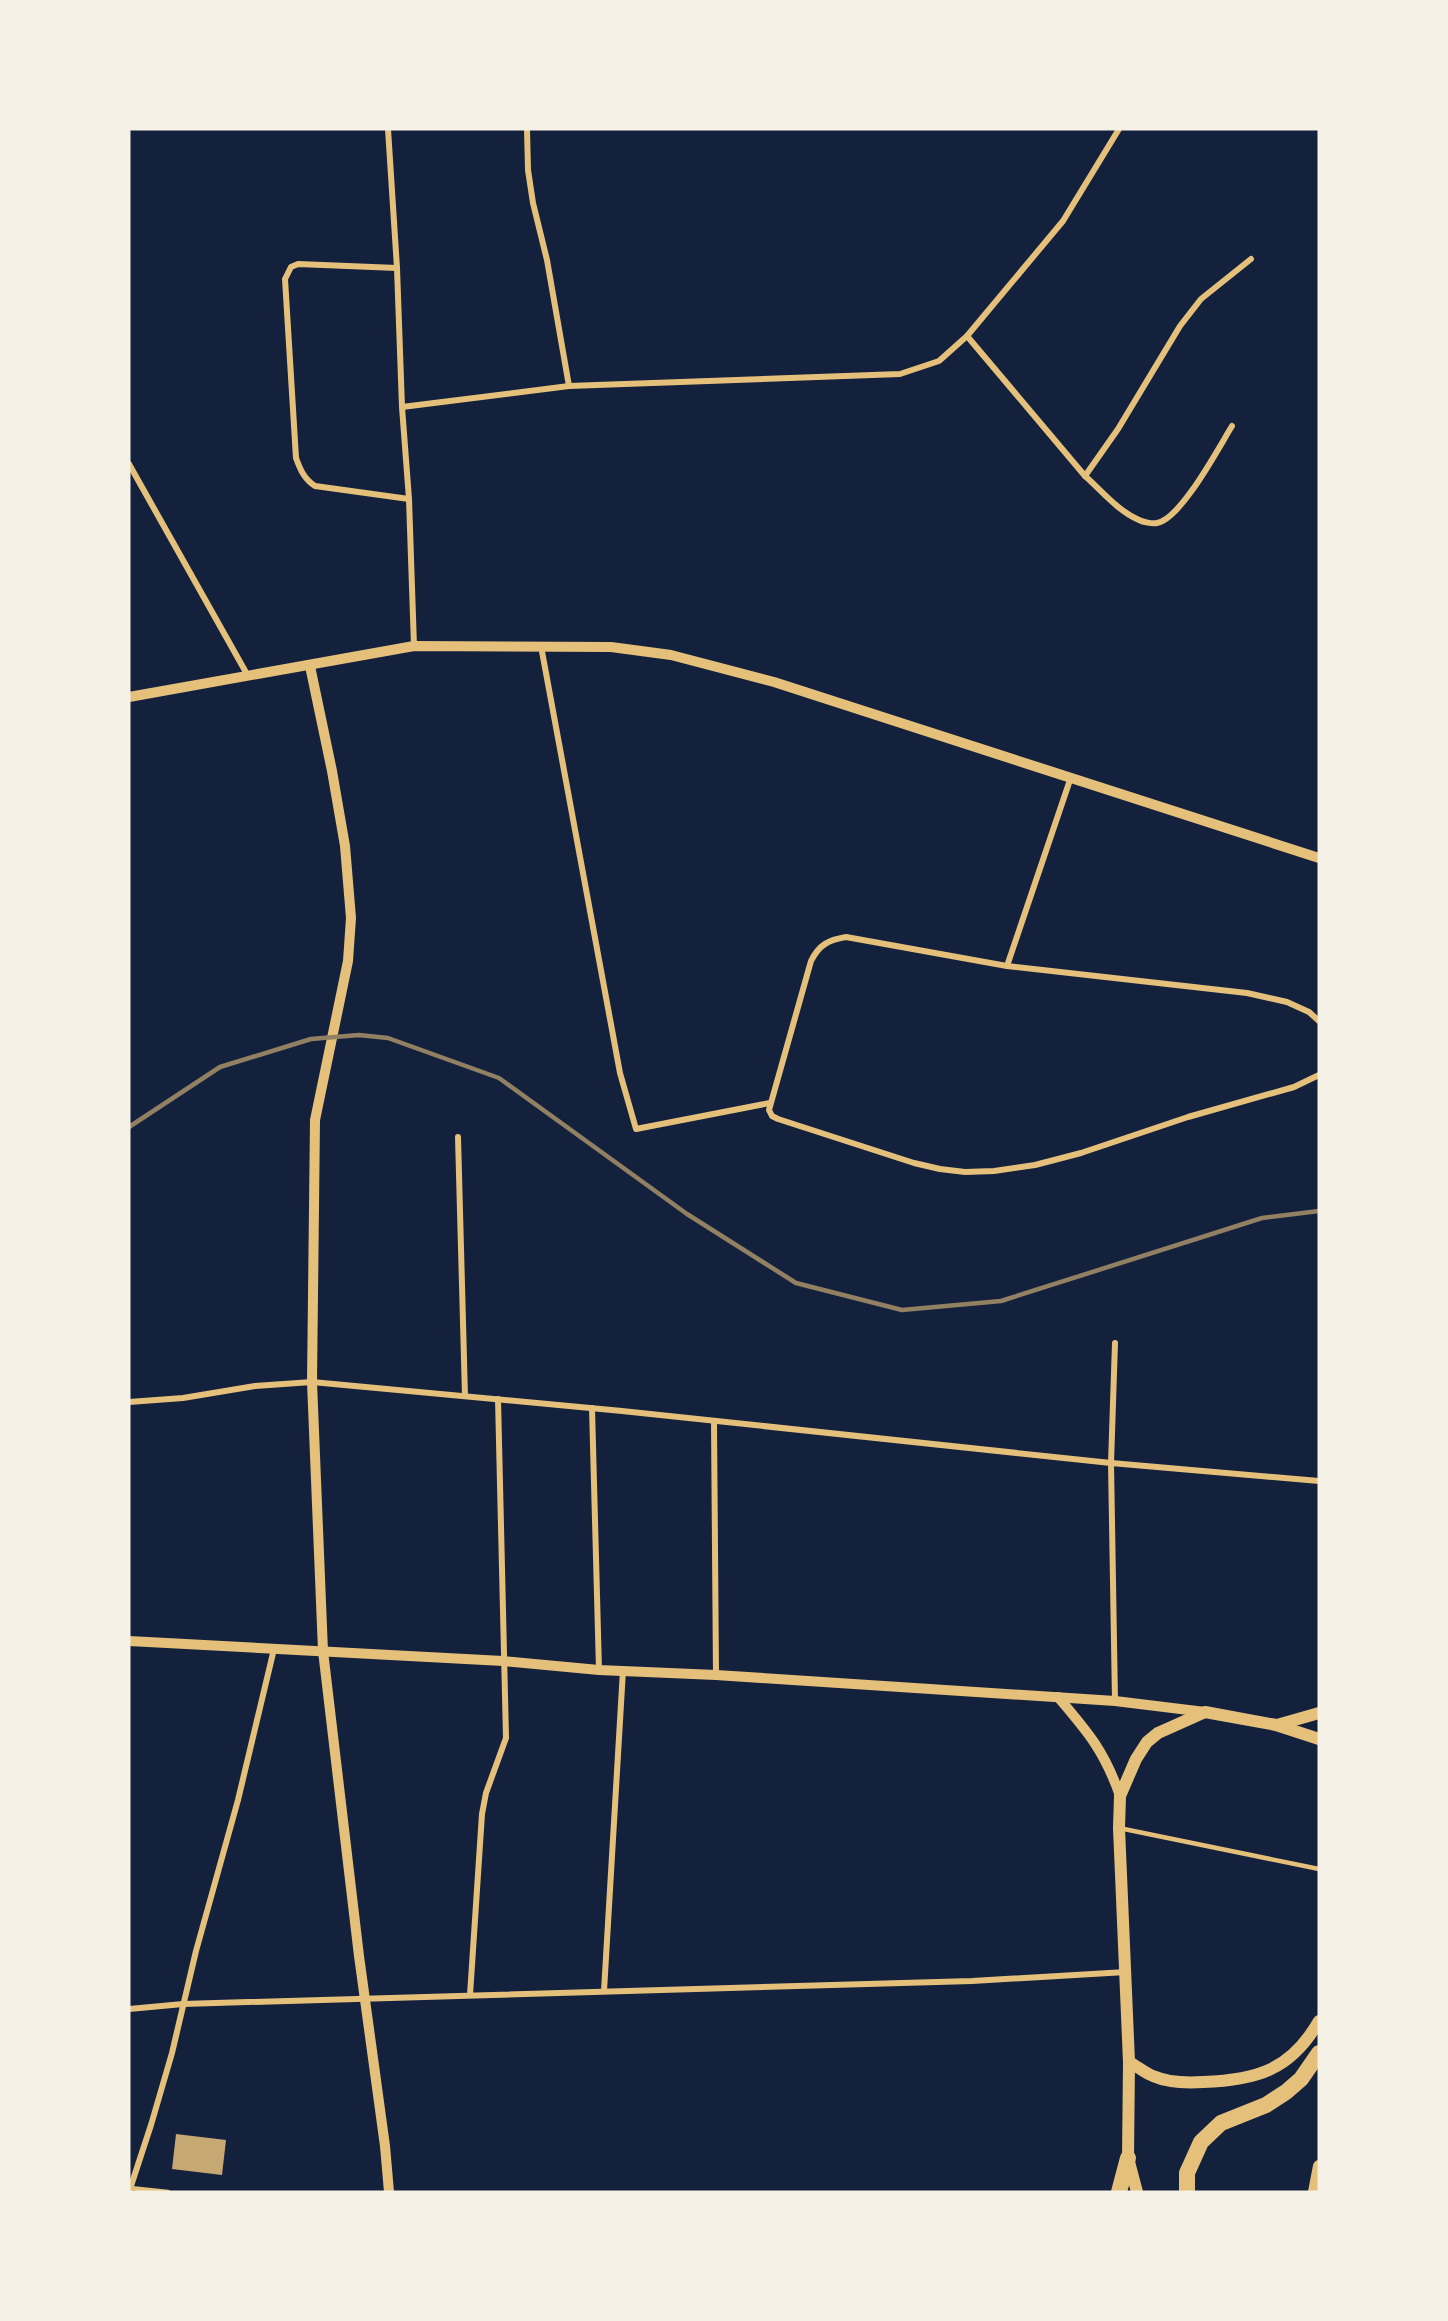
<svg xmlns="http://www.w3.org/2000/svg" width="1448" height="2321" font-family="'IBM Plex Sans',sans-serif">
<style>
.building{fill:#c6a872}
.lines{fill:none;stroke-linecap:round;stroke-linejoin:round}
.service{stroke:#e5c07b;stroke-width:4.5}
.minor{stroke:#e5c07b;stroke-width:6}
.tertiary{stroke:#e5c07b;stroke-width:10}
.secondary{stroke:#e5c07b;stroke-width:12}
.trunk{stroke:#e5c07b;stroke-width:16}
.rail{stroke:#918062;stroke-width:4.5}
</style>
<rect width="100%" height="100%" fill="#14213d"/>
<polygon class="building" points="176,2134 226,2140 222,2175 172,2169"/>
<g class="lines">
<g class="service">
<polyline points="1119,1828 1319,1869"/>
<polyline points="130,2188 168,2192"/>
</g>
<g class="minor">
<polyline points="388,129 397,268 402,407 409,499 414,646"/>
<polyline points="527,129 528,170 533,203 547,260 569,386"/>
<path d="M 397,268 L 298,264 L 291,267 L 285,279 L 296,458 C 300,469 304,479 315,486 L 409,499"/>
<polyline points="967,336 1085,476 1118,429 1180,326 1201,299 1251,259"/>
<polyline points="402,407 569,386 900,374 939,361 967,336 1063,221 1119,129"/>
<polyline points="129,464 248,676"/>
<path d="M 1085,476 C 1102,491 1118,511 1139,520 C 1143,522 1152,524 1157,523 C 1181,519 1219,447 1232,426"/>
<polyline points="541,646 620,1073 636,1129 770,1103"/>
<polyline points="1007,966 1071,777"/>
<path d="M 1319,1021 L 1309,1012 L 1287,1002 L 1247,993 L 1007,966 L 846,937 C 828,940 819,945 811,961 L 769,1110 L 772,1116 L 778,1119 L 914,1163 L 940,1169 L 965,1172 L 994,1171 L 1035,1165 L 1081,1153 L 1188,1117 L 1294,1087 L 1319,1075"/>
<polyline points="458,1137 465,1396"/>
<polyline points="1115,1343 1111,1463 1115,1701"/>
<polyline points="129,1402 183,1398 255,1386 312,1382 622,1411 1111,1463 1319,1481"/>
<polyline points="592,1408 599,1670"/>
<polyline points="714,1422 716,1675"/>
<polyline points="604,1991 623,1670"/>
<polyline points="470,1995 482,1814 486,1793 506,1738 498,1399"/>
<polyline points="129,2009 183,2004 972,1981 1126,1972"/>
<polyline points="129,2192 151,2125 172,2053 196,1951 238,1800 274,1649"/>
</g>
<g class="tertiary">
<polyline points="310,666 332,771 345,846 351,918 348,961 315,1120 312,1382 323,1651 359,1956 385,2146 389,2192"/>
<polyline points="129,697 414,646 611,647 671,655 774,682 1319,858"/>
<polyline points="129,1641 503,1661 599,1670 716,1675 1115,1701 1205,1712"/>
<path d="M 1058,1697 C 1088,1732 1105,1752 1120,1796"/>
</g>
<g class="secondary">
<polyline points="1277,1725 1319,1713"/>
<path d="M 1129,2062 C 1137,2066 1145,2073 1153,2076 C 1169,2083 1187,2083 1203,2082 C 1257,2080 1291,2070 1319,2021"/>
<polyline points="1137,2192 1128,2158 1129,2062 1119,1828 1120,1796 1136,1759 1147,1742 1158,1733 1167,1729 1205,1712 1276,1725 1319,1739"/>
<polyline points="1314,2192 1319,2166"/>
</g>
<g class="trunk">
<polyline points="1119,2192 1128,2158"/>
<polyline points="1187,2192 1187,2173 1201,2142 1221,2123 1266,2105 1286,2092 1301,2079 1319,2053"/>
</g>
<polyline class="rail" points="129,1127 220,1067 311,1039 359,1035 388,1038 499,1078 687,1214 796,1283 902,1310 1001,1301 1262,1218 1319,1211"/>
</g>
<rect width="1448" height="2321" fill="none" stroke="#f6f1e7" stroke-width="261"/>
</svg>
